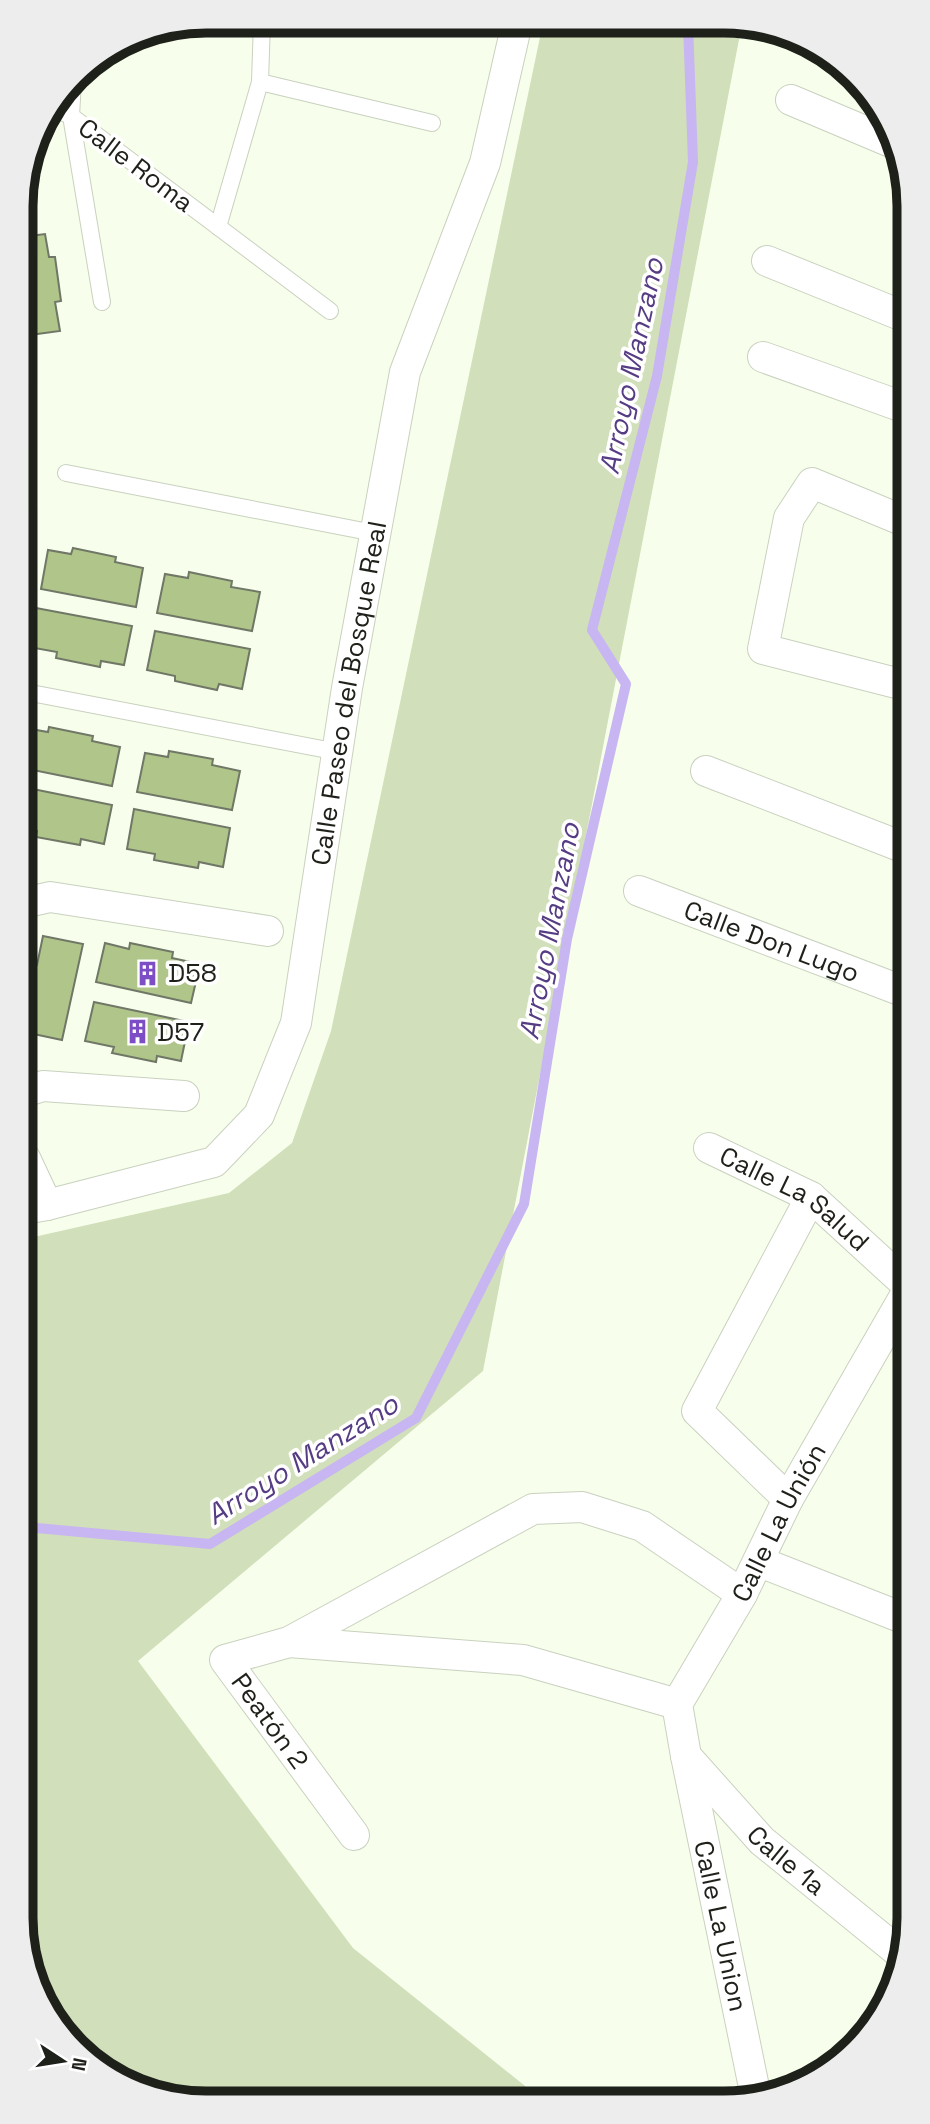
<svg xmlns="http://www.w3.org/2000/svg" width="930" height="2124" font-family="'Space Grotesk',sans-serif">
<style>
.green{fill:#d1dfba}
.lines{fill:none;stroke-linecap:round;stroke-linejoin:round}
.stream{stroke:#c7b6f2;stroke-width:10}
.building{fill:#afc589;stroke:#707767;stroke-width:2}
.lane-casing{stroke:#c9d1bf;stroke-width:18}
.street-casing{stroke:#c9d1bf;stroke-width:32}
.lane{stroke:#fff;stroke-width:16}
.street{stroke:#fff;stroke-width:30}
.labels{text-anchor:middle;dominant-baseline:central;stroke-width:7;stroke-linejoin:round;paint-order:stroke}
.street-label{font-size:26px;fill:#1e211a;stroke:#fff}
.poi-label{font-size:26px;fill:#1e211a;stroke:#fff;text-anchor:start}
.water-label{font-size:28px;font-style:italic;fill:#553c83;stroke:#fff}
.rim{fill:none;stroke:#1e211a;stroke-width:9}
</style>
<rect width="100%" height="100%" fill="#f7ffec"/>
<polygon class="green" points="543,23 742,24 483,1371 138,1661 353,1948 540,2098 170,2100 84,2057 27,1966 25,1239 229,1193 292,1143 331,1031"/>
<g class="lines">
<polyline class="stream" points="26,1527 210,1544 416,1418 524,1204 567,939 626,684 592,630 657,376 693,162 688,24"/>
</g>
<g class="building">
<polygon points="45,234 49,257 55,257 61,301 55,302 60,331 22,336 22,237"/>
<polygon points="73,548 116,557 115,562 143,568 136,607 41,589 48,550 71,554"/>
<polygon points="189,572 232,581 231,587 260,592 252,631 157,613 165,574 188,578"/>
<polygon points="36,608 132,626 124,665 101,661 100,667 56,658 57,652 29,647"/>
<polygon points="155,631 250,649 242,689 219,684 217,690 175,681 175,676 147,670"/>
<polygon points="49,727 93,736 92,741 120,747 112,786 23,768 25,728 48,732"/>
<polygon points="169,751 213,759 212,765 240,771 232,810 137,792 145,753 168,757"/>
<polygon points="23,787 112,805 104,844 81,839 80,845 36,837 37,831 24,828"/>
<polygon points="134,809 230,828 223,867 199,862 198,868 154,860 155,854 127,849"/>
<polygon points="43,936 83,944 62,1040 24,1032 28,1008 24,1007 24,998 32,963 37,965"/>
<polygon points="105,943 129,949 130,943 173,952 172,958 200,964 191,1003 96,982"/>
<polygon points="94,1002 189,1022 181,1061 157,1056 156,1062 112,1053 114,1047 85,1041"/>
</g>
<g class="lines">
<defs>
<g id="lane">
<polyline points="73,81 71,116 102,302"/>
<polyline points="260,82 432,123"/>
<polyline points="52,108 71,116 330,311"/>
<polyline points="218,227 260,82 262,21"/>
<polyline points="66,473 374,533"/>
<polyline points="31,693 338,752"/>
</g>
<g id="street">
<polyline points="791,100 893,143"/>
<polyline points="767,261 903,316"/>
<polyline points="763,357 903,407"/>
<polyline points="904,521 812,483 789,518 763,649 904,685"/>
<polyline points="706,771 905,848"/>
<path id="s1" d="M 639,891 L 905,992"/>
<polyline points="24,903 50,897 268,931"/>
<polyline points="24,1092 43,1086 184,1096"/>
<path id="s2" d="M 709,1148 L 811,1197 L 906,1284"/>
<polyline points="25,1158 47,1205"/>
<path id="s3" d="M 25,1209 L 47,1205 L 214,1162 L 259,1115 L 296,1023 L 347,688 L 405,372 L 485,163 L 517,23"/>
<polyline points="788,1499 697,1411 811,1197"/>
<polyline points="760,1562 908,1620"/>
<polyline points="289,1642 523,1660 677,1704"/>
<path id="s4" d="M 686,1756 L 762,1841 L 900,1953"/>
<polyline points="354,1835 225,1660 289,1642 533,1509 582,1507 642,1526 742,1594"/>
<path id="s5" d="M 756,2097 L 686,1756 L 677,1704 L 742,1594 L 788,1499 L 906,1294"/>
</g>
</defs>
<use href="#lane" class="lane-casing"/>
<use href="#street" class="street-casing"/>
<use href="#lane" class="lane"/>
<use href="#street" class="street"/>
</g>
<defs>
<symbol id="building-bare" viewBox="-9 -9 18 18"><path d="M-4-6H4V6H1V3H-1V6H-4ZM-2.5-4.3h1.7v1.8h-1.7ZM.8-4.3h1.7v1.8H.8ZM-2.5-1h1.7V.8h-1.7ZM.8-1h1.7V.8H.8Z" fill="#7c4dc5" stroke="#fff" stroke-width="2.5" paint-order="stroke"/></symbol>
</defs>
<g fill-rule="evenodd">
<use href="#building-bare" x="130" y="956" width="35" height="35"/>
<use href="#building-bare" x="120" y="1014" width="35" height="35"/>
</g>
<g class="labels">
<g class="street-label">
<text transform="translate(136 165) rotate(37)">Calle Roma</text>
<text stroke="none"><textPath href="#s3" startOffset="693">Calle Paseo del Bosque Real</textPath></text>
<text stroke="none"><textPath href="#s1" startOffset="142">Calle Don Lugo</textPath></text>
<text stroke="none"><textPath href="#s2" startOffset="100">Calle La Salud</textPath></text>
<text stroke="none"><textPath href="#s5" startOffset="609">Calle La Unión</textPath></text>
<text transform="translate(270 1721) rotate(54)">Peatón 2</text>
<text stroke="none"><textPath href="#s4" startOffset="145">Calle 1a</textPath></text>
<text transform="translate(721 1926) rotate(78)">Calle La Union</text>
</g>
<g class="poi-label">
<text x="168" y="973">D58</text>
<text x="157" y="1032">D57</text>
</g>
<g class="water-label">
<text transform="translate(631 366) rotate(-78)">Arroyo Manzano</text>
<text transform="translate(549 931) rotate(-79)">Arroyo Manzano</text>
<text transform="translate(302 1459) rotate(-32)">Arroyo Manzano</text>
</g>
</g>
<path d="M0 0H930V2124H0ZM206 33H724A173 173 0 0 1 897 206V1918A173 173 0 0 1 724 2091H206A173 173 0 0 1 33 1918V206A173 173 0 0 1 206 33Z" fill="#ededed" fill-rule="evenodd"/>
<path class="rim" d="M206 33H724A173 173 0 0 1 897 206V1918A173 173 0 0 1 724 2091H206A173 173 0 0 1 33 1918V206A173 173 0 0 1 206 33Z"/>
<g transform="translate(63 2061) rotate(102)" stroke="#ffffff" stroke-width="5" paint-order="stroke">
<path d="M0-5L12 26L0 18L-12 26Z" fill="#1e211a"/>
<text y="-10" font-size="19" font-weight="bold" text-anchor="middle" fill="#1e211a">N</text>
</g>
</svg>
